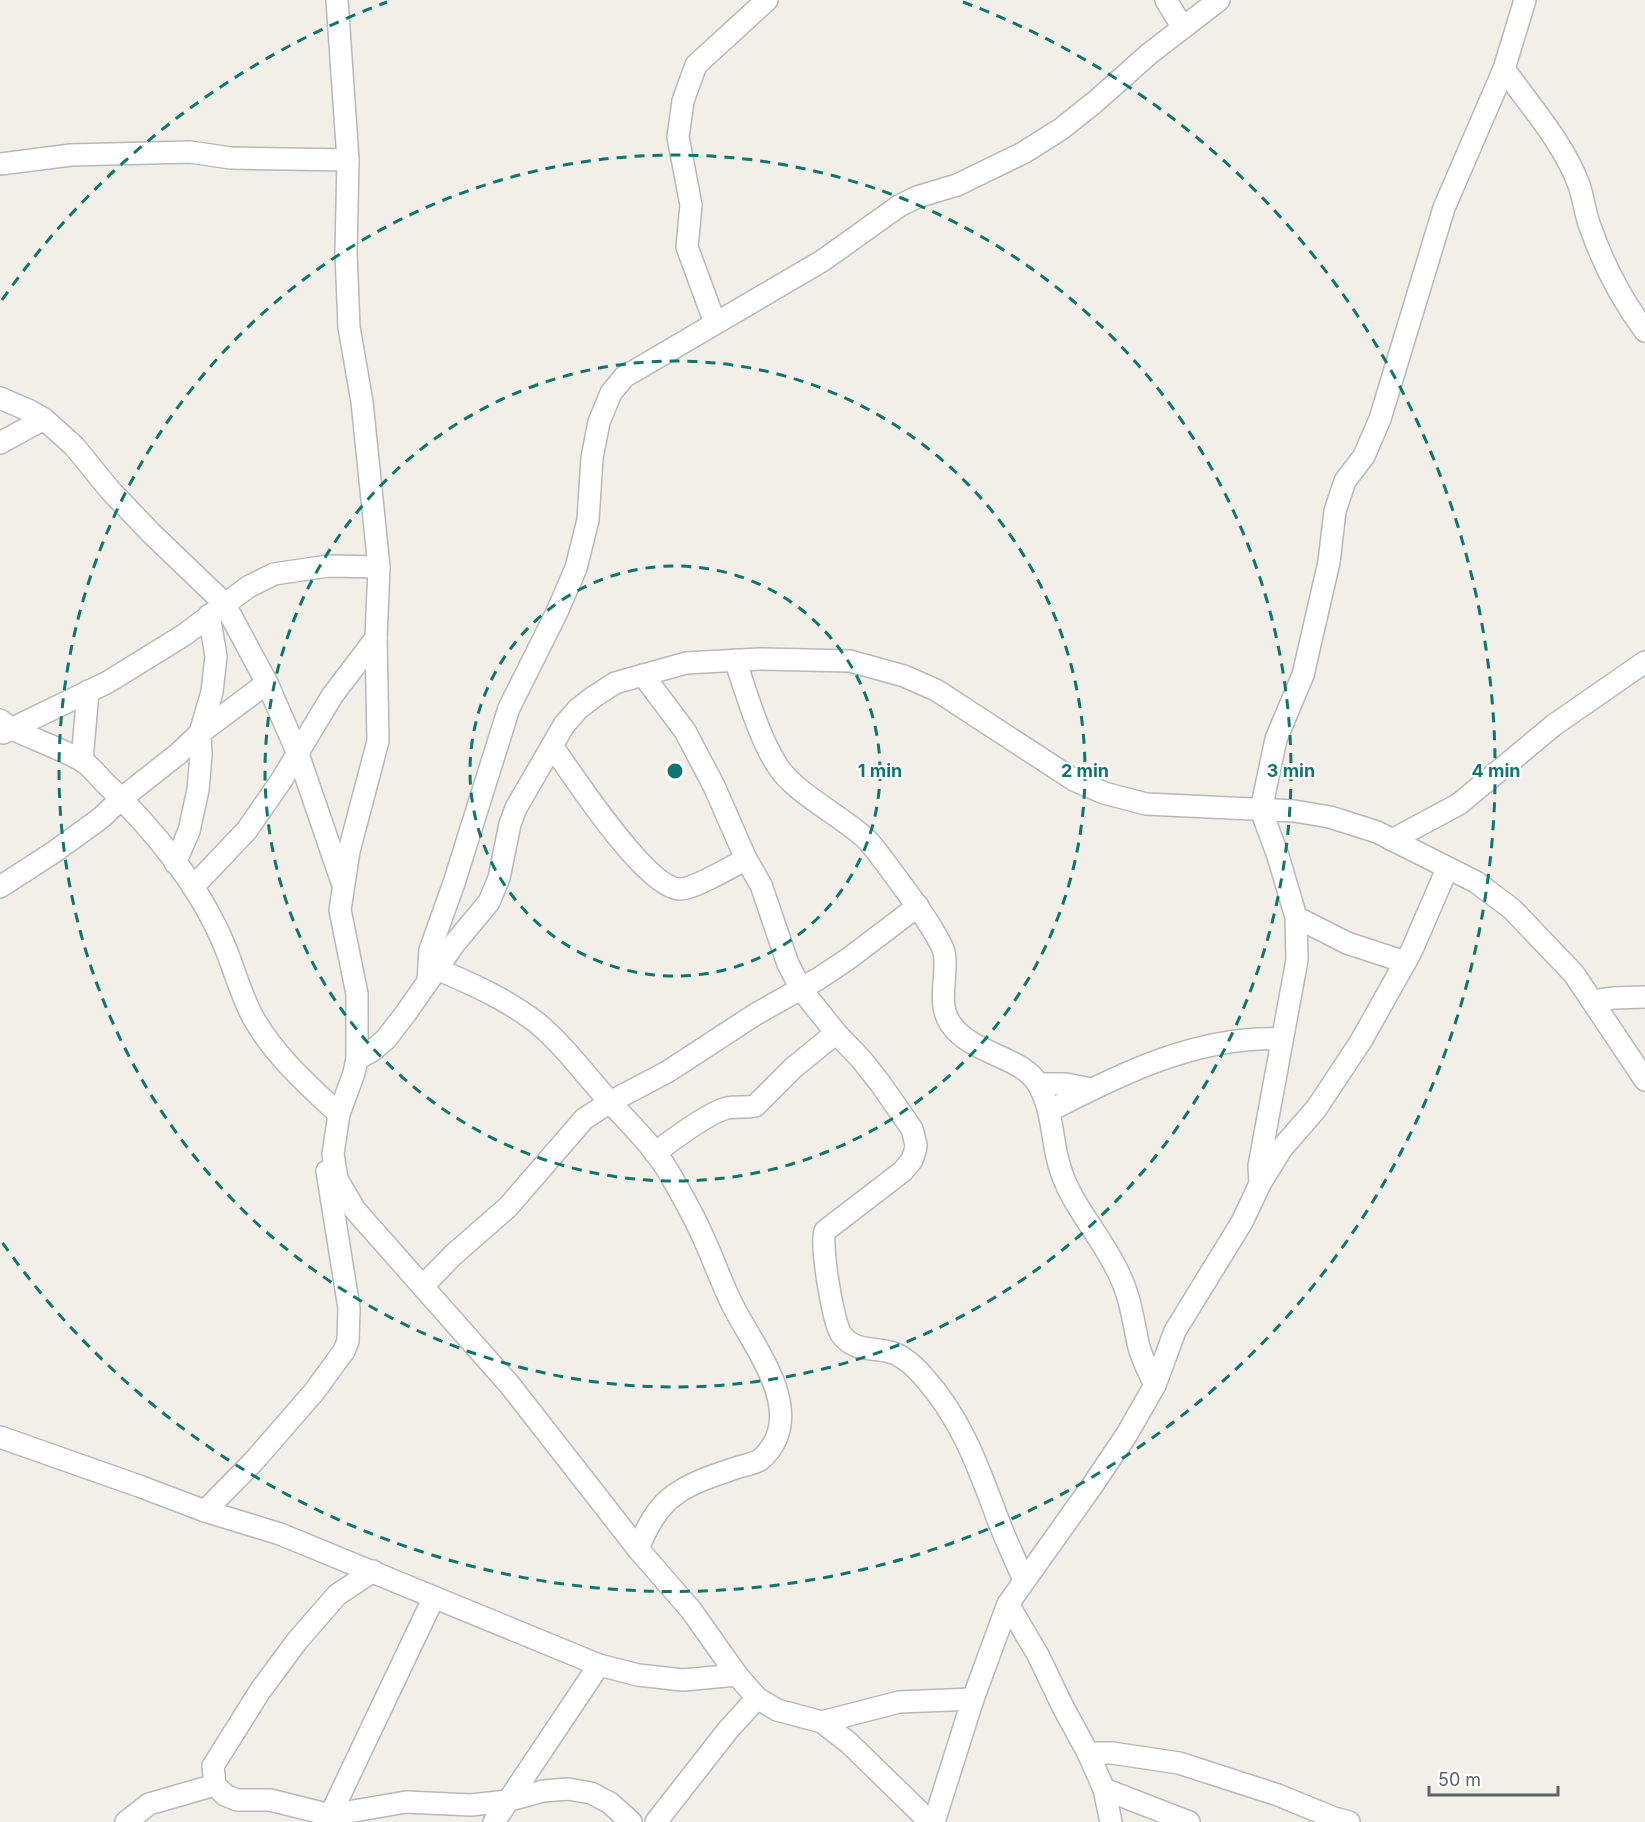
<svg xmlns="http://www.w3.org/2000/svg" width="1645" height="1822" font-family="Inter,sans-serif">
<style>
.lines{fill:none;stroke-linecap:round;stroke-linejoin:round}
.minor-casing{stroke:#b5b8bc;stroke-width:24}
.minor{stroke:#fff;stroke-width:21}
.ring{fill:none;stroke:#0f766e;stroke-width:3;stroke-dasharray:10 8}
.centre{fill:#0f766e;stroke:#fff;stroke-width:3}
.ring-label{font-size:18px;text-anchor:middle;font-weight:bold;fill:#0f766e;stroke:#fff;stroke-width:4.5;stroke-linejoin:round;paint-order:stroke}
</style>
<rect width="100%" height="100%" fill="#f1efe8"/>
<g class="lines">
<defs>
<g id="minor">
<polyline points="337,0 348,160 346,252 349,327 362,402 379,567 376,638 378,741 349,851 340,910 357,994 357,1059 354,1073 339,1114 333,1154 337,1179 355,1210 509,1384 638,1549 691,1610 737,1675 757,1698 777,1710 822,1722 849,1743 930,1822"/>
<polyline points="1166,0 1183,28"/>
<path d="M 1504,69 C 1530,106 1563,142 1579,185 C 1584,199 1585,215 1591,229 C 1604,266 1622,300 1645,331"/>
<polyline points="0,164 71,155 190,152 231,158 348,160"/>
<polyline points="715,323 687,247 691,205 678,137 683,101 696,65 767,0"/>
<polyline points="0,398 28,410 44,419 74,446 110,490 151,533 224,603 267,683 298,754 342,882"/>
<polyline points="0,443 44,419"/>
<path d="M 735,660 C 747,694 758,735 777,765 C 793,792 840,815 864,837 C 873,845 880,856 887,865 C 903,887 920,908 934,932 C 937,937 942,945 944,952 C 949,975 936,1001 950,1023 C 970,1054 1022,1056 1038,1084 C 1054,1111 1051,1143 1061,1171 C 1073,1208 1103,1238 1119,1274 C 1130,1296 1133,1319 1138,1343 C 1141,1358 1149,1372 1155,1385"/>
<path d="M 643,675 L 685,731 L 714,786 L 746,859 L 761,885 L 788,964 L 801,989 L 836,1033 L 861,1059 L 880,1083 L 912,1129 L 916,1145 L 915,1151 L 912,1160 L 903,1171 L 825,1231 C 820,1244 833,1322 841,1334 C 854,1352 872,1347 890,1352 C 902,1355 915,1367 923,1376 C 961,1418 978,1466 997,1517 C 1005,1539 1015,1559 1024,1580"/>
<path d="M 0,720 L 10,728 C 33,739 59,748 81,760 C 90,765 97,775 104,782 C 151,826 201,887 225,947 C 235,971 241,996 254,1019 C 275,1056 308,1085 339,1114"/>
<polyline points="3,733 108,682 184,635 248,587 274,574 328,566 379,567"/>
<path d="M 552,746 C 573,775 645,887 679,889 C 692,890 733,866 746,859"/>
<polyline points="82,761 88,691"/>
<polyline points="1392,840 1459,804 1554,725 1645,662"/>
<polyline points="175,863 189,831 198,790 201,755 200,733 212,692 216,656 209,615"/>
<polyline points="0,887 54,852 101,818 122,798 178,754 200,733 267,683"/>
<polyline points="193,887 247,830 281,781 332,696 376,638"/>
<polyline points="1296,917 1347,943 1405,962"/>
<path d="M 437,969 C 472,984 506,999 536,1022 C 564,1045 586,1076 610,1102 C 630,1124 653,1146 668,1171 C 681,1193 694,1216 704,1239 C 714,1261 722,1284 733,1306 C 751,1342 795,1396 776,1439 C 773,1446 766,1455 760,1460 C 751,1465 739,1466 730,1470 C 712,1476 691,1483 676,1494 C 657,1506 646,1529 638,1549"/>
<polyline points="428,981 430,950 454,883 509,708 557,612 576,568 588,520 592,458 599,422 611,393 624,377 822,261 899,206 917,197 957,185 1023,153 1061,129 1095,102 1149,54 1219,0"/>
<polyline points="1593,1001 1614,998 1645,997"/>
<polyline points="357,1059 372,1051 386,1039 406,1013 455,943 489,902 499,878 510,824 516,808 564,725 578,709 592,698 615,683 686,663 760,659 850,661 904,676 936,690 1074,780 1104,793 1146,804 1294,811 1330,817 1377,832 1476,882 1512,909 1574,974 1645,1080"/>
<polyline points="1038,1084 1066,1084 1091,1089"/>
<path d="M 1049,1111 C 1120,1074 1199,1035 1282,1039"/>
<path d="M 655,1153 C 672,1140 708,1113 727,1108 C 736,1106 746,1108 755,1106 L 793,1068 L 836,1033"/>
<polyline points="1260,1184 1259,1166 1297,960 1296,917 1278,856 1261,810 1276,739 1303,675 1329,562 1335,511 1345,481 1364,456 1380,419 1444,208 1504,69 1525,0"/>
<polyline points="423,1286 453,1255 508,1207 584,1119 610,1102 667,1072 756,1014 818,979 848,959 918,906"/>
<polyline points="0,1437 139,1486 205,1511 280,1534 599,1665 638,1675 683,1680 737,1675"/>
<polyline points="205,1511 254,1461 314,1392 344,1351 348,1341 349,1308 327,1171"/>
<polyline points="373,1571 337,1595 297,1641 260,1691 213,1766 215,1785 225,1795 237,1800 270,1800 330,1815 406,1802 471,1805 507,1801 543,1791 568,1789 591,1793 610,1803 631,1822"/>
<polyline points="1008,1604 1038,1655 1063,1707 1088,1753 1104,1789 1111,1822"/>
<polyline points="822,1722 899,1702 973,1699"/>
<polyline points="1088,1753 1112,1753 1179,1763 1278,1795 1334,1818 1349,1822"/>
<polyline points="1104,1789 1189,1822"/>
<polyline points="126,1822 149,1804 215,1785"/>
<polyline points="327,1822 434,1597"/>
<polyline points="494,1822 599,1665"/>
<polyline points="656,1822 728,1730 757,1698"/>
<polyline points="934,1822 973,1699 1008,1604 1092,1486 1127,1434 1155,1385 1175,1331 1242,1222 1260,1184 1282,1148 1316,1109 1361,1041 1411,952 1447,869"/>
</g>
</defs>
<use href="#minor" class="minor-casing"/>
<use href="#minor" class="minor"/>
</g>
<g class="ring">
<circle cx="675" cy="771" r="205"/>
<circle cx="675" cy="771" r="410"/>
<circle cx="675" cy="771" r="616"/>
<path d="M2 300A821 821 0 0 1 387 2M963 2A821 821 0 1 1 2 1242"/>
</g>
<circle cx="675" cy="771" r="9" class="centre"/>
<g class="ring-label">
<text x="880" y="777">1 min</text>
<text x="1085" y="777">2 min</text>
<text x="1291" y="777">3 min</text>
<text x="1496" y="777">4 min</text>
</g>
<path d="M1429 1786v9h129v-9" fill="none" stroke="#5f6368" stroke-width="3"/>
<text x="1438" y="1786" font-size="18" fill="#5f6368" stroke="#ffffff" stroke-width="4.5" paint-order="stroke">50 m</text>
</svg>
